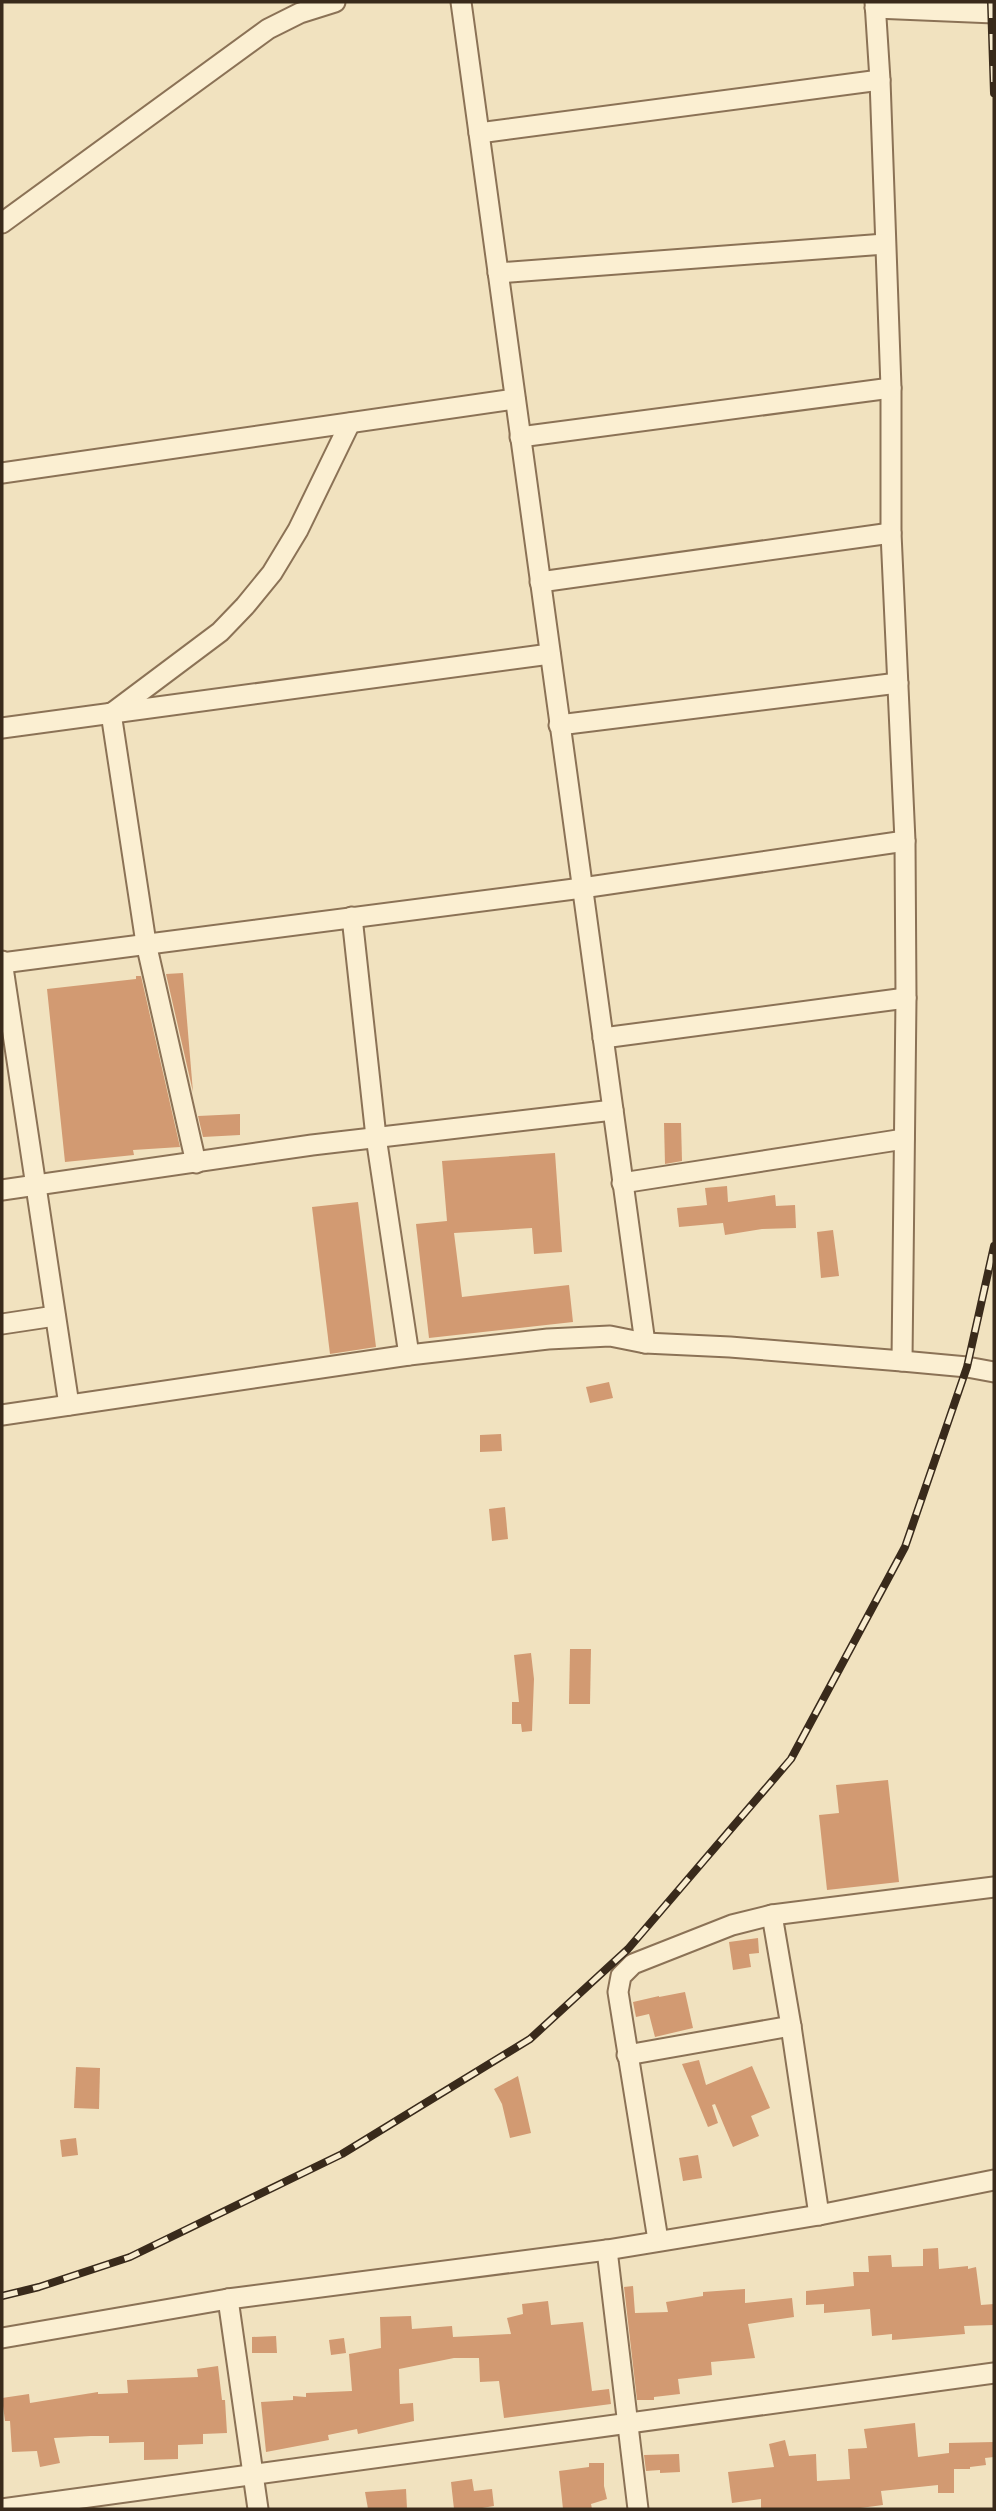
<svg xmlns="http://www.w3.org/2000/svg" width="996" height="2511" font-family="'IBM Plex Serif',serif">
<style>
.building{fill:#d29a72}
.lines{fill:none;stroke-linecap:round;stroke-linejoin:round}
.street-casing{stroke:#8b7256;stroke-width:23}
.street{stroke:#fbefd2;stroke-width:19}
.rail-casing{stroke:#392a1b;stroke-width:8}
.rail{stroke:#f8eccf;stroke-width:5;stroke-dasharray:16;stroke-linecap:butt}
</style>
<rect width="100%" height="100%" fill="#f1e2bf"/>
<g class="building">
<polygon points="183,973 193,1092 166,974"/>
<polygon points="136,976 141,976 180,1147 133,1150 134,1155 65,1162 47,989 136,979"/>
<polygon points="240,1114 240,1135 203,1137 198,1116"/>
<polygon points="664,1123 681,1123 682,1161 665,1164"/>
<polygon points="555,1153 562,1252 534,1254 532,1228 454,1233 462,1297 569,1285 573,1322 429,1338 416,1224 447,1221 442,1161"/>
<polygon points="727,1186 728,1202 775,1195 776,1206 795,1205 796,1228 762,1229 725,1235 723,1223 679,1227 677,1208 707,1205 705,1188"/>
<polygon points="358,1202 376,1347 330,1354 312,1207"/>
<polygon points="833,1230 839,1276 821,1278 817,1232"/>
<polygon points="609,1382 613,1398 590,1403 586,1387"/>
<polygon points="501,1434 502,1451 480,1452 480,1435"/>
<polygon points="505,1507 508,1539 492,1541 489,1509"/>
<polygon points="570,1649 591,1649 590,1704 569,1704"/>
<polygon points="531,1653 534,1679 532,1731 522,1732 521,1724 512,1724 512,1702 519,1702 514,1655"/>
<polygon points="888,1780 899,1882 827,1890 819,1815 839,1813 836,1785"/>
<polygon points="758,1938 759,1953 749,1954 751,1967 733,1970 729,1942"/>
<polygon points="685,1992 693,2028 655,2037 649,2014 636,2017 633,2002 659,1996 659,1997"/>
<polygon points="699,2060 706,2085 752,2066 770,2108 751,2116 759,2136 733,2147 715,2104 712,2105 718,2123 708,2127 682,2064"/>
<polygon points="76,2067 100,2068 99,2109 74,2108"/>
<polygon points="518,2076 531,2133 510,2138 502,2104 494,2089"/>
<polygon points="76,2138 78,2155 62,2157 60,2140"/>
<polygon points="698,2155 702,2178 683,2181 679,2158"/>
<polygon points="938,2248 939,2269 968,2266 968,2269 976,2267 981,2305 994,2304 994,2325 964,2326 965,2334 892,2340 892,2334 872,2336 870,2309 824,2313 824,2304 806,2305 806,2291 854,2286 853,2272 869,2272 868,2256 891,2255 892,2267 923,2266 923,2249"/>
<polygon points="633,2286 635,2313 668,2312 666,2302 703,2296 703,2292 745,2289 745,2303 792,2298 794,2317 748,2324 755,2358 711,2362 712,2375 678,2379 680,2394 654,2397 654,2400 637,2400 624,2287"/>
<polygon points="548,2301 551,2325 583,2322 592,2391 609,2389 611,2404 504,2418 499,2381 480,2382 479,2358 454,2358 399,2369 400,2404 413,2403 414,2421 358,2434 357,2429 328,2435 329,2440 266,2452 261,2402 293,2400 293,2396 306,2397 306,2393 352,2391 349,2354 381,2348 380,2317 411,2316 412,2329 452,2326 453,2337 511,2334 507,2318 523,2314 522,2304"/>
<polygon points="276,2336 277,2353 252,2353 252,2337"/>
<polygon points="344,2338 346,2353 331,2355 329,2340"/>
<polygon points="218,2366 222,2400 225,2400 227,2433 203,2434 203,2444 178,2445 178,2459 144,2460 144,2442 109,2443 109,2436 91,2436 54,2438 60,2463 40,2467 37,2451 12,2452 10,2421 5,2421 2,2398 29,2394 30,2403 98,2392 98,2394 128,2393 127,2380 198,2377 197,2369"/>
<polygon points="915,2423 918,2457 949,2453 949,2443 994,2442 994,2457 985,2458 986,2465 970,2467 970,2469 954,2469 954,2493 938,2493 938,2485 881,2491 883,2505 853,2509 761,2509 761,2499 732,2503 728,2472 774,2467 769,2444 785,2440 789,2456 816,2454 817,2481 850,2479 848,2449 867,2448 864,2429"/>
<polygon points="679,2454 680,2472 660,2473 660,2470 646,2471 644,2455"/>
<polygon points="589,2463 604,2463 604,2486 607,2499 591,2504 592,2509 563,2509 559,2471 589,2467"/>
<polygon points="472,2479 474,2491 492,2489 494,2506 476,2509 454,2509 451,2482"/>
<polygon points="406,2489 407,2509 368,2509 365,2492"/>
</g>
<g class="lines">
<defs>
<g id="street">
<polyline points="461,2 645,1343"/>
<polyline points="875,2 880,80 891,388 891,533 905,841 906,998 902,1361"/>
<polyline points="875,8 994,13"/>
<polyline points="479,133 880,80"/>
<polyline points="2,223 268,29 300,13 335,2"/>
<polyline points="498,273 885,244"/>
<polyline points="520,437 891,388"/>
<polyline points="2,473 515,399"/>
<polyline points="540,582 891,533"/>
<polyline points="111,713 146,943 196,1163"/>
<polyline points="112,713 220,632 245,606 272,573 298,530 350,423"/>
<polyline points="559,725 898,683"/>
<polyline points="2,728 550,654"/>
<polyline points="352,917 376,1137 409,1355"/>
<polyline points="2,961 69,1405"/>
<polyline points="2,963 582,888 905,841"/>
<polyline points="603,1038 906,998"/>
<polyline points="622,1183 904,1139"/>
<polyline points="2,1190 312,1145 613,1110"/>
<polyline points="2,1324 55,1316"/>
<polyline points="2,1415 409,1355 548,1339 610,1336 645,1343 730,1347 902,1361 967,1367 994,1372"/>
<polyline points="772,1915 791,2026 819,2215"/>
<polyline points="627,2055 791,2026"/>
<polyline points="658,2240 618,1992 621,1976 633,1964 732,1925 772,1915 994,1887"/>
<polyline points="607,2250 638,2509"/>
<polyline points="228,2299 258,2509"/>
<polyline points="2,2338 228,2299 607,2250 819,2215 994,2180"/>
<polyline points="2,2509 994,2373"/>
</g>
</defs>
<use href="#street" class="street-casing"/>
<use href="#street" class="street"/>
<defs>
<g id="rail">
<polyline points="991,2 994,93"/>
<polyline points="2,2296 39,2287 130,2257 342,2154 530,2039 628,1949 791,1759 905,1547 967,1367 994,1246"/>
</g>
</defs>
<use href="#rail" class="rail-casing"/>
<use href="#rail" class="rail"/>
</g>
<rect width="996" height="2511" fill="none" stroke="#392a1b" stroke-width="7"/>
</svg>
